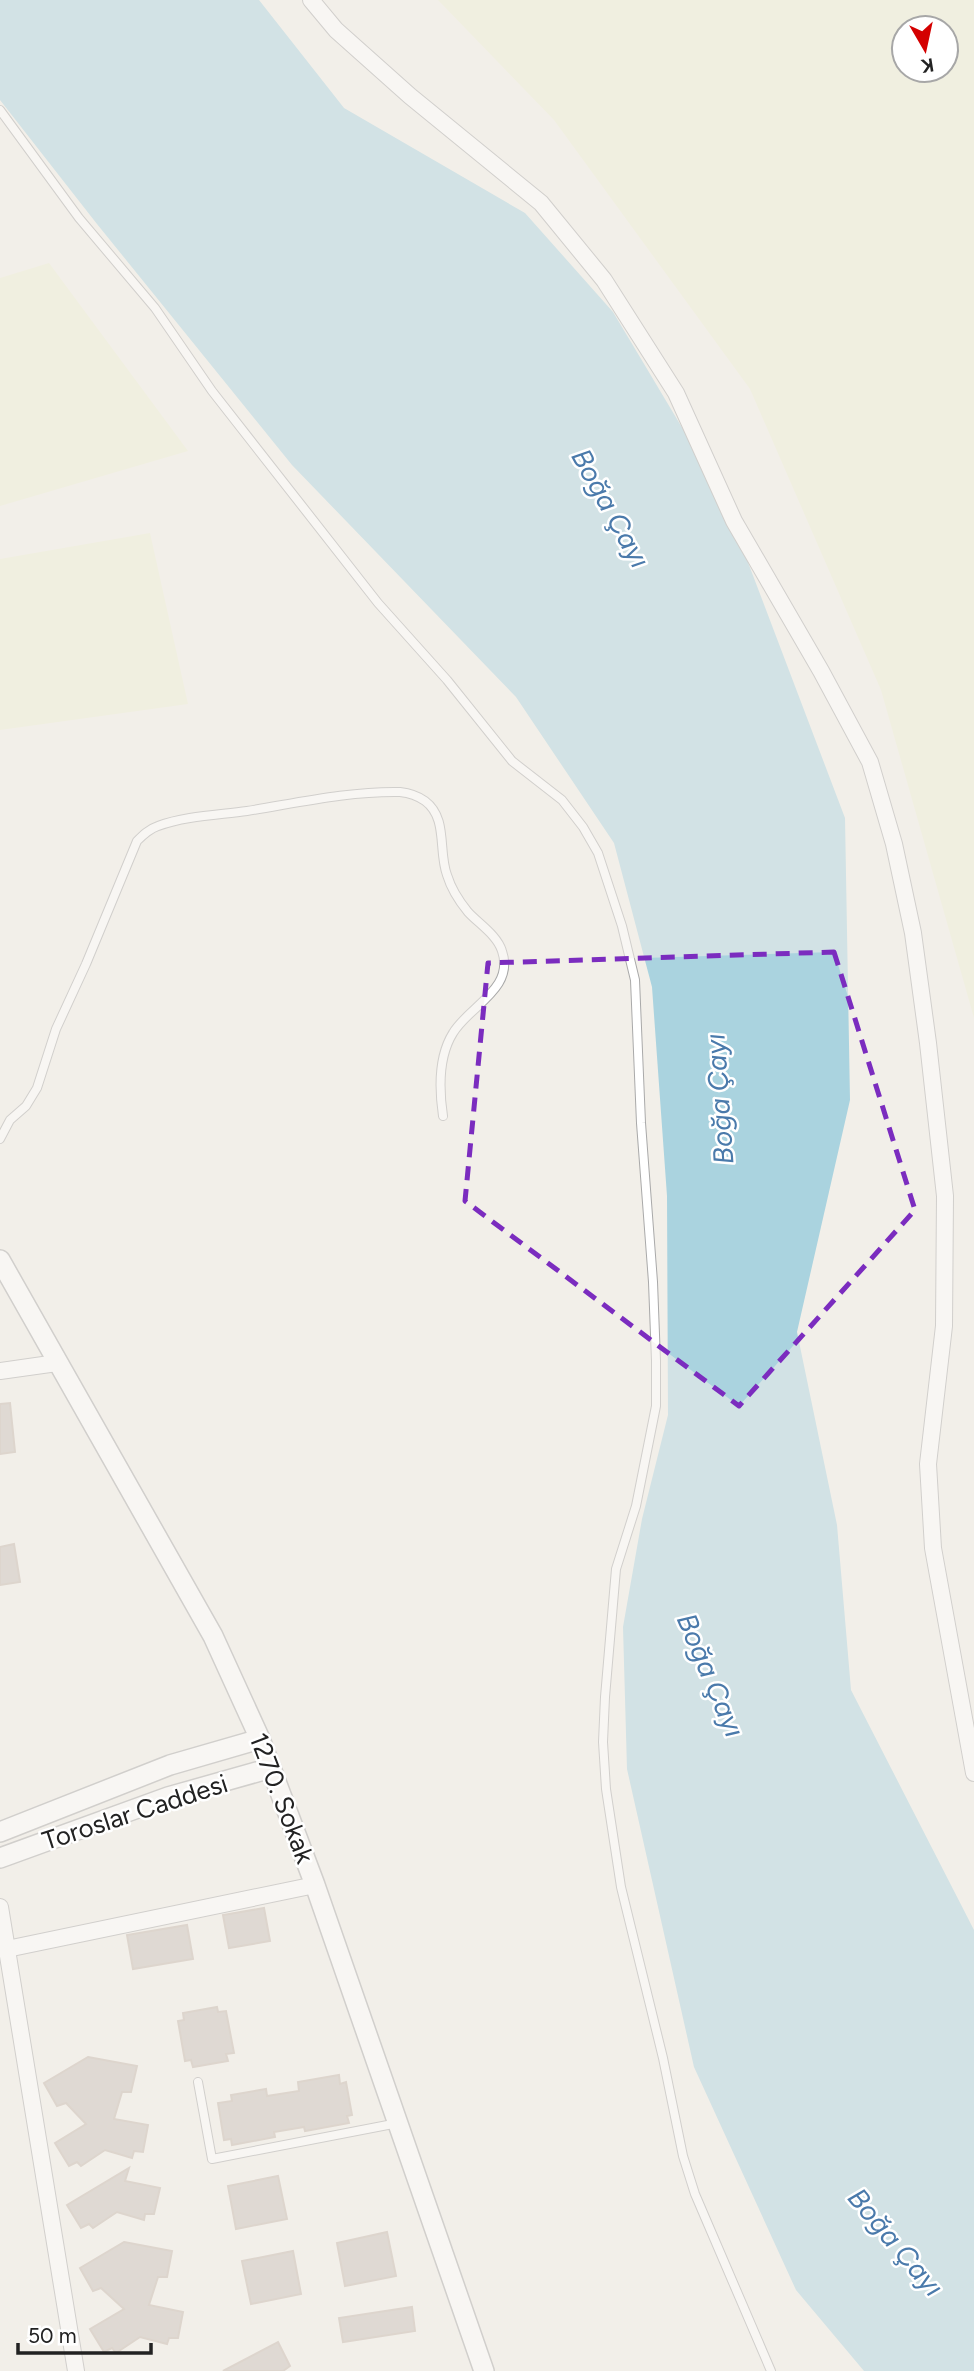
<svg xmlns="http://www.w3.org/2000/svg" width="974" height="2371" font-family="Figtree,sans-serif">
<style>
.farmland{fill:#eef0d5;fill-rule:evenodd}
.water{fill:#aad3df}
.building{fill:#c7bfb8;stroke:#c4b6ab;stroke-width:2}
.lines{fill:none;stroke-linecap:round;stroke-linejoin:round}
.service-casing{stroke:#a9a9a9;stroke-width:10}
.minor-casing{stroke:#a9a9a9;stroke-width:18}
.tertiary-casing{stroke:#a9a9a9;stroke-width:22}
.service{stroke:#fff;stroke-width:8}
.minor{stroke:#fff;stroke-width:16}
.tertiary{stroke:#fff;stroke-width:19}
.marked{fill:none;stroke:#7b2cbf;stroke-width:5;stroke-dasharray:14 9;stroke-linejoin:round}
.labels{text-anchor:middle;dominant-baseline:central;stroke-width:5;stroke-linejoin:round;paint-order:stroke}
.street-label{font-size:26px;fill:#222;stroke:#fff}
.water-label{font-size:28px;font-style:italic;fill:#4a7aab;stroke:#fff}
</style>
<rect width="100%" height="100%" fill="#f2efe9"/>
<g class="farmland">
<path d="M 438,0 L 974,0 L 974,1018 L 881,690 L 750,389 L 554,120 ZM 904,28 L 946,28 L 946,70 L 904,70 Z"/>
<polygon points="49,263 188,451 0,506 0,278"/>
<polygon points="150,533 188,704 0,730 0,559"/>
</g>
<polygon class="water" points="0,0 259,0 344,108 525,213 613,312 699,456 741,544 845,818 850,1100 797,1332 837,1525 851,1690 974,1930 974,2371 864,2371 796,2290 694,2067 627,1769 623,1627 642,1519 668,1415 667,1196 652,987 614,843 516,697 292,465 97,224 0,100"/>
<g class="building">
<polygon points="10,1403 15,1452 0,1454 0,1404"/>
<polygon points="14,1544 20,1582 0,1585 0,1547"/>
<polygon points="264,1908 270,1941 229,1948 223,1915"/>
<polygon points="187,1925 193,1959 133,1969 127,1935"/>
<polygon points="217,2007 218,2012 226,2011 234,2053 226,2054 228,2061 193,2067 191,2060 185,2061 178,2021 184,2020 183,2013"/>
<polygon points="88,2057 137,2066 131,2092 122,2092 114,2119 148,2125 143,2152 134,2151 132,2158 105,2150 81,2166 77,2162 69,2166 55,2143 86,2124 66,2103 57,2106 44,2083"/>
<polygon points="339,2075 340,2084 346,2082 352,2115 347,2116 349,2123 305,2131 304,2127 274,2132 275,2137 232,2145 231,2139 224,2140 218,2103 232,2101 231,2095 266,2089 267,2096 299,2091 298,2082"/>
<polygon points="129,2168 125,2181 160,2188 154,2214 145,2214 144,2220 117,2212 93,2228 89,2224 81,2228 67,2205"/>
<polygon points="278,2176 287,2219 236,2229 228,2186"/>
<polygon points="387,2232 396,2276 345,2286 337,2243"/>
<polygon points="124,2242 172,2251 167,2277 158,2277 149,2305 183,2312 178,2338 169,2338 167,2344 140,2337 116,2353 112,2348 104,2352 90,2329 124,2309 101,2288 93,2291 80,2268"/>
<polygon points="293,2251 301,2294 251,2304 242,2261"/>
<polygon points="412,2307 415,2331 343,2342 339,2318"/>
<polygon points="278,2342 290,2366 283,2371 223,2371"/>
</g>
<g class="lines">
<defs>
<g id="service">
<polyline points="0,110 79,218 155,308 212,391 378,603 447,680 512,761 562,800 583,827 598,853 622,926 635,980 641,1123 653,1282 656,1361 656,1406 636,1506 616,1569 605,1697 603,1742 606,1789 621,1887 663,2058 683,2156 695,2194 771,2371"/>
<path d="M 0,1139 L 10,1120 L 26,1106 L 37,1088 L 56,1029 L 86,964 L 137,841 C 143,835 149,829 158,826 C 185,816 218,815 247,811 C 297,803 349,791 400,792 C 409,793 418,796 425,801 C 448,818 438,851 447,875 C 451,888 459,901 468,912 C 479,924 497,935 502,951 C 515,989 469,1006 453,1033 C 438,1057 439,1089 443,1116"/>
<polyline points="198,2082 212,2159 398,2123"/>
</g>
<g id="minor">
<polyline points="311,0 336,30 410,96 541,203 604,280 676,393 734,521 821,671 870,762 894,844 913,933 928,1043 945,1196 944,1326 928,1464 933,1548 974,1773"/>
<polyline points="0,1371 57,1363"/>
<polyline points="0,1907 76,2371"/>
<polyline points="7,1949 315,1885"/>
</g>
<g id="tertiary">
<polyline points="0,1260 213,1636 260,1739 315,1885 484,2371"/>
<polyline points="0,1832 170,1765 260,1739"/>
<polyline points="0,1858 168,1797 271,1768"/>
</g>
</defs>
<use href="#service" class="service-casing"/>
<use href="#minor" class="minor-casing"/>
<use href="#tertiary" class="tertiary-casing"/>
<use href="#service" class="service"/>
<use href="#minor" class="minor"/>
<use href="#tertiary" class="tertiary"/>
</g>
<path d="M0 0H974V2371H0ZM 834,952 L 915,1210 L 739,1406 L 465,1201 L 488,963 Z" fill="#f2efe9" fill-opacity=".55" fill-rule="evenodd"/>
<path class="marked" d="M 834,952 L 915,1210 L 739,1406 L 465,1201 L 488,963 Z"/>
<g class="labels">
<g class="street-label">
<text transform="translate(282 1798) rotate(69)">1270. Sokak</text>
<text transform="translate(135 1812) rotate(-18)">Toroslar Caddesi</text>
</g>
<g class="water-label">
<text transform="translate(611 508) rotate(61)">Boğa Çayı</text>
<text transform="translate(719 1099) rotate(-94)">Boğa Çayı</text>
<text transform="translate(711 1675) rotate(67)">Boğa Çayı</text>
<text transform="translate(896 2242) rotate(50)">Boğa Çayı</text>
</g>
</g>
<g transform="translate(925 49) rotate(171)"><circle r="33" fill="#ffffff" stroke="#a7a7a7" stroke-width="2"/>
<path d="M0-5L12 26L0 18L-12 26Z" fill="#d40000"/>
<text y="-10" font-size="19" font-weight="bold" text-anchor="middle" fill="#222222">K</text>
</g>
<path d="M18 2343v10h133v-10" fill="none" stroke="#222222" stroke-width="3.5"/>
<text x="28" y="2343" font-size="21" fill="#222222" stroke="#ffffff" stroke-width="5" paint-order="stroke">50 m</text>
</svg>
